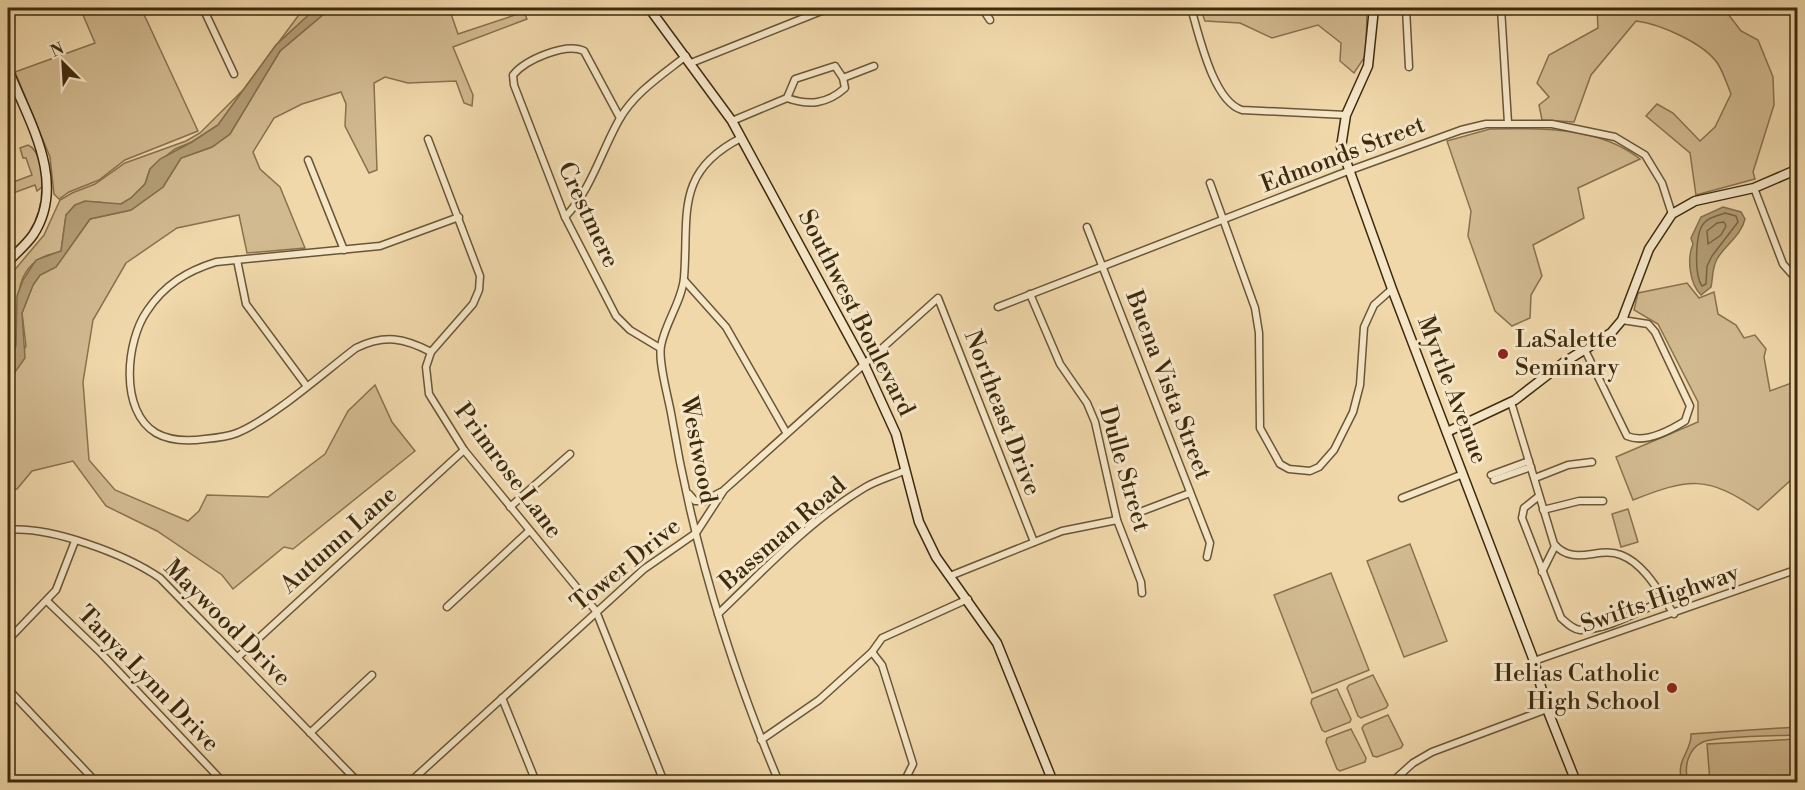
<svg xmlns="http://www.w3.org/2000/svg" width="1805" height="790" font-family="'Libre Bodoni',serif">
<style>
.green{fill:#d2ba90;stroke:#88724e;stroke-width:1.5}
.water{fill:#b39d75;stroke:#846f4b;stroke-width:1.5}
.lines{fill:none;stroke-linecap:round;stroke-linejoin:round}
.shore{stroke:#786441;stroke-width:1.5}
.street-casing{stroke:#6a5634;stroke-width:9}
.secondary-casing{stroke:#3e2a0d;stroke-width:11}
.street{stroke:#f5e6c8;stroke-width:6}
.secondary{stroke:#f5e6c8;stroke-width:8}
.poi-dot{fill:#8f2418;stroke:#f5e6c8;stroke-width:2}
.labels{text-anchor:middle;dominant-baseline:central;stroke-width:6;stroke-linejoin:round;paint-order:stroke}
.street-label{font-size:24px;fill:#3e2a0d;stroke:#f5e6c8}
.poi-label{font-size:24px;fill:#3e2a0d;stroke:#f5e6c8;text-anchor:start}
</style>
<rect width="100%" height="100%" fill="#f0d8ab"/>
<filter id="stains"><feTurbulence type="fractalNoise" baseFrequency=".00333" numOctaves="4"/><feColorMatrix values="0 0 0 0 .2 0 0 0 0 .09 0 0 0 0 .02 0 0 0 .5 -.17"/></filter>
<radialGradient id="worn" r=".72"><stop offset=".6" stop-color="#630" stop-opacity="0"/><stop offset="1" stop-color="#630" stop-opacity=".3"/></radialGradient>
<g class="green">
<polygon points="80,8 141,8 198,131 125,160 99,180 69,192 59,199 54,194 50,157 15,72 95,43"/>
<path d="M 304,8 L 317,8 L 276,45 L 218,125 L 192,142 L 175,149 L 150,169 L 145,184 L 131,198 L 121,204 L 109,205 L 99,202 L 75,205 L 66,215 L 61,251 C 55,254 49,254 43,257 C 0,279 29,337 8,363 L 8,295 L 12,273 L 44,235 L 60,200 L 72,193 L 95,184 L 125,163 L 186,141 L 200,133 L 243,90 Z"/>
<polygon points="331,8 449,8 458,34 524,12 527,19 453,47 473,95 472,106 464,103 456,81 408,83 385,77 374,83 377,170 369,173 345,126 346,104 341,92 302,104 274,118 253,152 260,169 280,187 305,248 247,253 239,215 177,228 126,263 93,320 83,382 89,460 115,490 188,521 199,511 207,495 268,497 325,454 348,411 375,385 392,422 415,451 293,549 284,547 233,589 222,575 157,531 106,506 73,461 32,471 17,489 8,491 8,382 26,346 22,313 33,285 40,275 56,267 90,219 131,210 163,187 181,158 212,147 230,134 280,51"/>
<polygon points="1200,8 1367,8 1366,55 1354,73 1340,61 1341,43 1318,25 1272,38 1240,23 1205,21"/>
<path d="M 1597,8 L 1726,8 L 1725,10 L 1741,31 L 1758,40 L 1773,77 L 1774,105 L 1753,172 L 1755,179 L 1696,195 L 1690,153 L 1646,116 L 1657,104 L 1673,113 L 1700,141 L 1715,127 L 1731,94 C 1727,84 1723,72 1718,64 C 1704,43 1660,24 1636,21 L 1591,75 L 1574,122 L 1542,120 L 1539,105 L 1549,97 L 1537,83 L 1549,55 L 1598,28 Z"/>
<path d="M 1490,129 C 1540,128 1598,126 1640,159 L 1578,188 L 1584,218 L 1533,245 L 1542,276 L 1531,295 L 1530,318 L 1512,326 L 1495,311 L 1468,236 L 1471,211 L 1447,141 Z"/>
<path d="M 28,145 C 40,150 43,175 42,187 L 37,191 L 35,185 L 8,195 L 8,184 L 32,175 L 26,158 L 23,158 L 20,148 Z"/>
<path d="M 1687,283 L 1699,298 L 1714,292 L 1718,314 L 1736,325 L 1744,338 L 1755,335 L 1766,349 L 1764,357 L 1770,391 L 1797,381 L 1797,469 L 1792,479 L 1758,510 C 1707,475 1689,478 1633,500 L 1616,457 L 1698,422 L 1698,402 L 1658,324 L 1634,310 L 1638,293 Z"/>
<polygon points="1628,509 1638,542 1621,547 1612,514"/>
<polygon points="1410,544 1447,641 1404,657 1367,561"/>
<polygon points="1331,573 1369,670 1312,693 1274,595"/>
<polygon points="1373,675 1388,705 1386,708 1361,718 1358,716 1347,688 1349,685"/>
<polygon points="1337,689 1351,719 1350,722 1325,732 1322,730 1311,703 1312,699"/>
<polygon points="1388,715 1403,745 1401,748 1377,757 1373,756 1362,728 1364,725"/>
<path d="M 1797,727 L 1797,735 C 1778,736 1717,736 1703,742 C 1687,749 1684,768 1688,782 L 1682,782 C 1675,759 1692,752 1691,734 Z"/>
<polygon points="1351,729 1366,758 1365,762 1340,771 1337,769 1326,742 1327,738"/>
<polygon points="1797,739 1797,782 1710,782 1707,744"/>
</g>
<g class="water">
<polygon points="316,8 331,8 280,51 230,134 212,147 181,158 163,187 131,210 90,219 56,267 40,275 33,285 22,313 25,358 8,382 8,363 16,346 17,296 23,280 36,260 61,251 66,215 75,205 85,201 121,204 131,198 145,184 150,169 160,159 192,142 218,125 276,45"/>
<path d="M 1723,207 L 1741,212 L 1745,219 C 1741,236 1725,245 1717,259 C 1712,268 1713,278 1711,287 L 1701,295 C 1689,283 1687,258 1693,244 L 1691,238 L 1701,217 Z"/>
</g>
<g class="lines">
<g class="shore">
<path d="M 1725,213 L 1736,216 L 1738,222 L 1712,256 L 1707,266 L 1706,284 L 1702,286 C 1694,275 1695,233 1704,223 C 1709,217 1718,216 1725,213 Z"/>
<polygon points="1717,223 1724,222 1726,226 1721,235 1708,244 1707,231"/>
</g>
<defs>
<g id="street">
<polyline points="203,8 234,74"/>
<polyline points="982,8 990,20"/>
<path d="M 1191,8 C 1199,35 1213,101 1242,110 L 1346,115"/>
<polyline points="1406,8 1409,67"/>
<polyline points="1501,8 1508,123"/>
<polyline points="1797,8 1798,9"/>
<polyline points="691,63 829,8"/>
<path d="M 835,66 L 843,78 L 845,88 C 827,104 809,106 787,98 L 795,79 Z"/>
<polyline points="843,78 874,66"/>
<path d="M 620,118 L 584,51 C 566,42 525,60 513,75 L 514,85 L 565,217 L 616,316 L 630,330 L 660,348"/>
<polyline points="732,121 787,98"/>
<path d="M 741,138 C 674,172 689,215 684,278 C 682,301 665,323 661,346 C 658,362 668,396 671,413 C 692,540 729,664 779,782"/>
<polyline points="428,139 480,276 479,290 473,304 431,352 426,367 429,394 464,450 596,611 664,782"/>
<polyline points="308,160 344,250"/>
<polyline points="1210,183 1255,308 1259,333 1260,428 1280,464 1289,469 1310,471 1319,467 1334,450 1353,412 1360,385 1364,327 1374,305 1392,289"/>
<polyline points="1754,188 1783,264 1798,281"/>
<path d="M 565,217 C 591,190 601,152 619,120 C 634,93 662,75 686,56"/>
<polyline points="1087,227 1210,543 1207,557"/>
<polyline points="237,260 246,304 306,385"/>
<polyline points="684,280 726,327 786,432"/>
<polyline points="1030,294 1060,364 1087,403 1095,422 1117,520 1141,582 1142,593"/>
<polyline points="998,307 1348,171 1461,130 1486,124 1552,124 1615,137 1645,155 1662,183 1672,214"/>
<path d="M 1585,350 L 1627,436 C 1645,444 1669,431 1685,421 L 1690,406 L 1655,332 L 1648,324 L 1622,320"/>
<path d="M 431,352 C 404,338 385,334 356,348 C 323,373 273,418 237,433 C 227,437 216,438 205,439 C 190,441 170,441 156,433 C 119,411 126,341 147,311 C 164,285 187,271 216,262 L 380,246 L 459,217"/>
<path d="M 1511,402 L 1554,544 C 1574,567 1598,546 1621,555 C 1645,564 1660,594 1674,614"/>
<polyline points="1491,475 1529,461"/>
<polyline points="1535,478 1568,465 1592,462"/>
<polyline points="1494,480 1531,467"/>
<polyline points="689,494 695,501 704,501 721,492"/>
<path d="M 1539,496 L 1524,508 L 1522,518 L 1561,618 C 1567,623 1572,629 1580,630 C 1608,630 1640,610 1665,600"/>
<polyline points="1402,498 1463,474"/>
<polyline points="510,507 570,454"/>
<polyline points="1543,510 1579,501 1603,501"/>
<polyline points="1140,512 1190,493"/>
<path d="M 8,530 C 50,526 125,554 160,578 L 358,782"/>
<polyline points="1542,572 1555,546"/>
<polyline points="950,576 1062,531 1117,520"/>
<polyline points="48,602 99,651 223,782"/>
<polyline points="447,607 529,531"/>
<path d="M 718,614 C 764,570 809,521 864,488 C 877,480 893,476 906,470"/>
<polyline points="8,640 56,590 75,541"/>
<polyline points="872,652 882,665 913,764 906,778 895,782"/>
<polyline points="238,657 464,450"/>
<polyline points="1534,661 1798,569"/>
<polyline points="8,689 96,782"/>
<polyline points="502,698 536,782"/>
<polyline points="310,733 372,675"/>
<polyline points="761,740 819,700 872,652 882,638 968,599"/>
<polyline points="410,782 644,569 696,533 724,490 938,298 1034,542"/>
<polyline points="1392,782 1413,763 1432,752 1547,709"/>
</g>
<g id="secondary">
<polyline points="649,8 732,121 864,364 896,434 919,522 936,557 997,643 1053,782"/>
<polyline points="1374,8 1368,66 1346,115 1341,147 1392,289 1534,661 1547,709 1576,782"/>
<path d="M 8,69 C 28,120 68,182 33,235 C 26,245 16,253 8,262"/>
<polyline points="1447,432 1515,400 1563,363 1611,333 1622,320 1649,249 1672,214 1695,201 1754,188 1798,169"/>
</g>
</defs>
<use href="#street" class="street-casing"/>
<use href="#secondary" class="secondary-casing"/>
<use href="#street" class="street"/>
<use href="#secondary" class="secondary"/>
</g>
<g class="poi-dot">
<circle cx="1503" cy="354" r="6"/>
<circle cx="1672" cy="688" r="6"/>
</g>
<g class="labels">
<g class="street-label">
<text transform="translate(1343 155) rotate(-21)">Edmonds Street</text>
<text transform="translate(588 215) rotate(65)">Crestmere</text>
<text transform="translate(856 313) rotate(63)">Southwest Boulevard</text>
<text transform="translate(1168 385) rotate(69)">Buena Vista Street</text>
<text transform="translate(1452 390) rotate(69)">Myrtle Avenue</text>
<text transform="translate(1002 413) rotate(69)">Northeast Drive</text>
<text transform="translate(698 450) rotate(79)">Westwood</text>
<text transform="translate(1124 469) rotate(74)">Dulle Street</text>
<text transform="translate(508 471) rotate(53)">Primrose Lane</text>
<text transform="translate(783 534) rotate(-41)">Bassman Road</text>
<text transform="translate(339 540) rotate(-42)">Autumn Lane</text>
<text transform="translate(626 565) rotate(-39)">Tower Drive</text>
<text transform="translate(1660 599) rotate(-19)">Swifts Highway</text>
<text transform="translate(227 623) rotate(45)">Maywood Drive</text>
<text transform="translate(148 679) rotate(46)">Tanya Lynn Drive</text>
</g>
<g class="poi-label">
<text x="1515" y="340">LaSalette<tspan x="1515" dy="28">Seminary</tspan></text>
<text x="1660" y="674" text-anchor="end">Helias Catholic<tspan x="1660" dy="28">High School</tspan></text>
</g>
</g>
<rect width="1805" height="790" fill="none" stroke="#f0d8ab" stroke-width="30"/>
<rect x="9" y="9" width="1787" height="772" fill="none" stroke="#3e2a0d" stroke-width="3"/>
<rect x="15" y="15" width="1775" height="760" fill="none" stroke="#3e2a0d" stroke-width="1.5"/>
<g transform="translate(63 63) rotate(336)" stroke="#f5e6c8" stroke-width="4.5" paint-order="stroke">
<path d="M0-4.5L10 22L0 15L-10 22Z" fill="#3e2a0d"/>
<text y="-9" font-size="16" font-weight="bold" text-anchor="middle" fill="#3e2a0d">N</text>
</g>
<rect width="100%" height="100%" filter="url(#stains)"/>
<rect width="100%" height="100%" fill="url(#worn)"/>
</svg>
